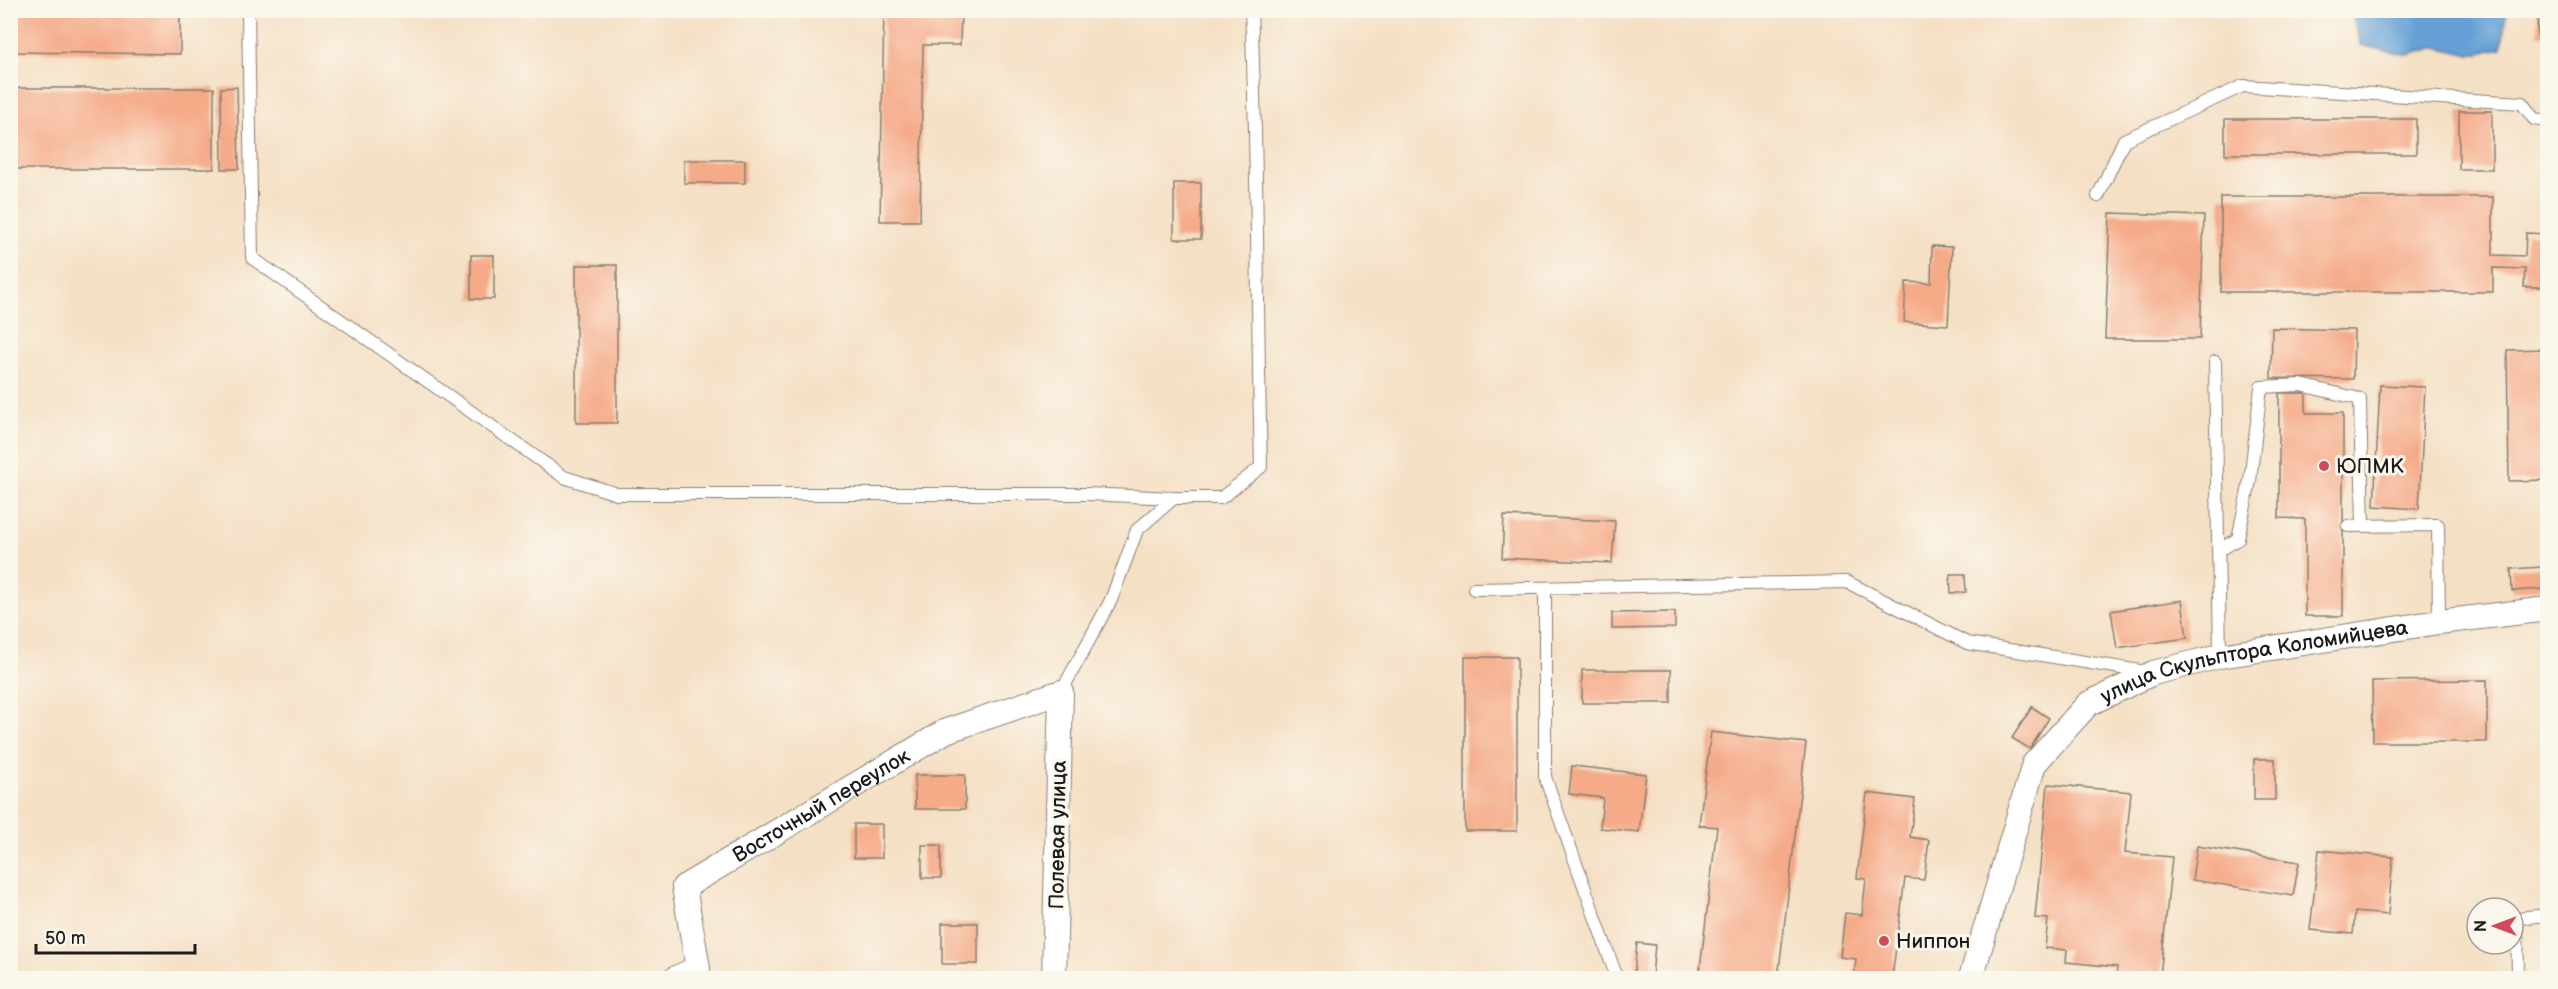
<svg xmlns="http://www.w3.org/2000/svg" width="2558" height="989" font-family="'Balsamiq Sans',sans-serif">
<style>
.water{fill:#65a1d6;stroke:#405e79;stroke-width:1.5}
.building{fill:#f5aa88}
.lines{fill:none;stroke-linecap:round;stroke-linejoin:round}
.lane-casing{stroke:#887e70;stroke-width:14}
.street-casing{stroke:#887e70;stroke-width:26}
.lane{stroke:#fff;stroke-width:12}
.street{stroke:#fff;stroke-width:24}
.poi-dot{fill:#d1495b;stroke:#fbf7ec;stroke-width:2}
.labels{text-anchor:middle;dominant-baseline:central;stroke-width:6;stroke-linejoin:round;paint-order:stroke}
.poi-label{font-size:21px;fill:#1c1c1c;stroke:#fbf7ec;text-anchor:start}
.street-label{font-size:21px;fill:#1c1c1c;stroke:#fbf7ec}
</style>
<rect width="100%" height="100%" fill="#fbf7ec"/>
<filter id="ink" filterUnits="userSpaceOnUse"><feTurbulence type="fractalNoise" baseFrequency=".0167" numOctaves="2"/><feDisplacementMap in="SourceGraphic" scale="12" xChannelSelector="R" yChannelSelector="G"/><feConvolveMatrix kernelMatrix="1 2 1 2 8 2 1 2 1" color-interpolation-filters="sRGB"/></filter>
<filter id="wash" filterUnits="userSpaceOnUse"><feTurbulence type="fractalNoise" baseFrequency=".008" numOctaves="4" result="noise"/><feDisplacementMap in="SourceGraphic" scale="24" xChannelSelector="R" yChannelSelector="G"/><feGaussianBlur stdDeviation="1.35" result="paint"/><feColorMatrix in="noise" values="0 0 0 0 0 0 0 0 0 0 0 0 0 0 0 0 0 1.4 0 .05"/><feComposite in="paint" operator="in"/></filter>
<g filter="url(#wash)">
<rect width="100%" height="100%" fill="#f4e0c5"/>
<polygon class="water" points="2351,11 2506,11 2502,48 2470,55 2437,47 2408,55 2361,45"/>
<g id="blocks">
<g class="building">
<polygon points="10,10 180,10 180,54 10,52"/>
<polygon points="884,10 961,10 960,45 923,45 920,221 880,221"/>
<polygon points="2538,10 2548,10 2548,35 2537,35"/>
<polygon points="237,87 239,169 222,169 221,88"/>
<rect x="10" y="88" width="204" height="81"/>
<rect x="2459" y="111" width="33" height="58"/>
<rect x="2225" y="119" width="191" height="35"/>
<rect x="684" y="160" width="61" height="23"/>
<rect x="1174" y="183" width="27" height="56"/>
<polygon points="2221,197 2493,197 2493,255 2525,256 2526,233 2548,234 2548,287 2524,287 2525,269 2493,268 2493,292 2221,292"/>
<polygon points="2110,213 2204,216 2200,339 2105,339"/>
<polygon points="1932,246 1952,247 1948,325 1904,322 1906,282 1931,283"/>
<rect x="471" y="255" width="23" height="44"/>
<rect x="576" y="265" width="41" height="158"/>
<polygon points="2272,328 2354,330 2353,379 2271,378"/>
<polygon points="2548,349 2548,480 2509,481 2507,350"/>
<polygon points="2380,385 2425,387 2419,509 2374,506"/>
<polygon points="2279,393 2306,393 2306,413 2343,413 2343,616 2305,616 2305,519 2279,518"/>
<polygon points="1504,516 1615,521 1612,563 1502,558"/>
<polygon points="2543,567 2544,589 2512,591 2511,569"/>
<polygon points="1950,574 1965,574 1966,592 1951,593"/>
<polygon points="2182,600 2187,638 2117,648 2111,611"/>
<polygon points="1675,612 1675,628 1612,629 1612,613"/>
<rect x="1465" y="657" width="52" height="174"/>
<rect x="1582" y="670" width="89" height="33"/>
<polygon points="2487,680 2487,742 2373,742 2372,681"/>
<polygon points="2548,704 2548,737 2546,737 2543,705"/>
<polygon points="2032,707 2049,718 2030,749 2012,738"/>
<polygon points="1711,732 1806,743 1778,978 1699,978 1717,827 1699,825"/>
<rect x="2254" y="759" width="21" height="41"/>
<polygon points="1572,766 1646,774 1639,832 1600,828 1603,798 1569,794"/>
<rect x="915" y="775" width="50" height="34"/>
<polygon points="2048,784 2131,792 2125,853 2172,857 2160,978 2116,978 2117,967 2066,962 2067,950 2045,948 2048,919 2035,918"/>
<polygon points="1867,793 1915,799 1910,837 1929,840 1924,880 1905,878 1892,978 1854,978 1856,959 1840,957 1845,913 1862,915 1866,879 1857,878"/>
<rect x="854" y="824" width="28" height="34"/>
<rect x="922" y="845" width="19" height="33"/>
<polygon points="2197,846 2299,862 2293,896 2192,880"/>
<polygon points="2319,850 2393,857 2388,915 2355,912 2353,934 2310,930"/>
<rect x="942" y="923" width="36" height="41"/>
<polygon points="1637,943 1655,945 1652,977 1634,975"/>
</g>
</g>
</g>
<g filter="url(#ink)">
<use href="#blocks" fill-opacity="0" stroke="#887e70" stroke-width="1.5"/>
<g class="lines">
<defs>
<g id="lane">
<polyline points="248,10 252,258 564,477 617,494 1087,494 1174,498"/>
<polyline points="2098,196 2124,140 2243,86 2522,103 2534,119 2548,121"/>
<polyline points="2215,362 2220,656"/>
<polyline points="2348,526 2438,525 2439,622"/>
<polyline points="2218,551 2238,539 2250,481 2261,387 2301,385 2360,399 2363,526"/>
<polyline points="1545,588 1545,777 1617,978"/>
<polyline points="1474,589 1847,582 1967,643 2146,672"/>
<path d="M 1061,692 L 1111,600 L 1137,530 L 1174,498 L 1221,498 L 1261,467 C 1257,315 1258,163 1251,10"/>
<polyline points="2518,978 2517,918 2548,915"/>
</g>
<g id="street">
<path id="s1" d="M 676,978 L 698,968 L 684,887 L 946,731 L 1061,692 L 1054,978"/>
<path id="s2" d="M 1971,978 L 2034,764 L 2088,704 L 2153,673 L 2220,656 L 2439,622 L 2548,609"/>
</g>
</defs>
<use href="#lane" class="lane-casing"/>
<use href="#street" class="street-casing"/>
<use href="#lane" class="lane"/>
<use href="#street" class="street"/>
</g>
</g>
<g class="poi-dot">
<circle cx="2324" cy="466" r="6"/>
<circle cx="1884" cy="941" r="6"/>
</g>
<g class="labels">
<g class="poi-label">
<text x="2336" y="466">ЮПМК</text>
<text x="1896" y="941">Ниппон</text>
</g>
<g class="street-label">
<text stroke="none"><textPath href="#s2" startOffset="477">улица Скульптора Коломийцева</textPath></text>
<text stroke="none"><textPath href="#s1" startOffset="266">Восточный переулок</textPath></text>
<text transform="translate(1058 835) rotate(-89)">Полевая улица</text>
</g>
</g>
<rect width="2558" height="989" fill="none" stroke="#fbf7ec" stroke-width="36"/>
<g transform="translate(2495 926) rotate(270)"><circle r="28" fill="#fbf7ec" stroke="#a29f99" stroke-width="1.5"/>
<path d="M0-4.5L10 22L0 15L-10 22Z" fill="#d1495b"/>
<text y="-9" font-size="16" font-weight="bold" text-anchor="middle" fill="#1c1c1c">N</text>
</g>
<path d="M36 944v9h159v-9" fill="none" stroke="#1c1c1c" stroke-width="3"/>
<text x="45" y="944" font-size="18" fill="#1c1c1c" stroke="#fbf7ec" stroke-width="4.5" paint-order="stroke">50 m</text>
</svg>
